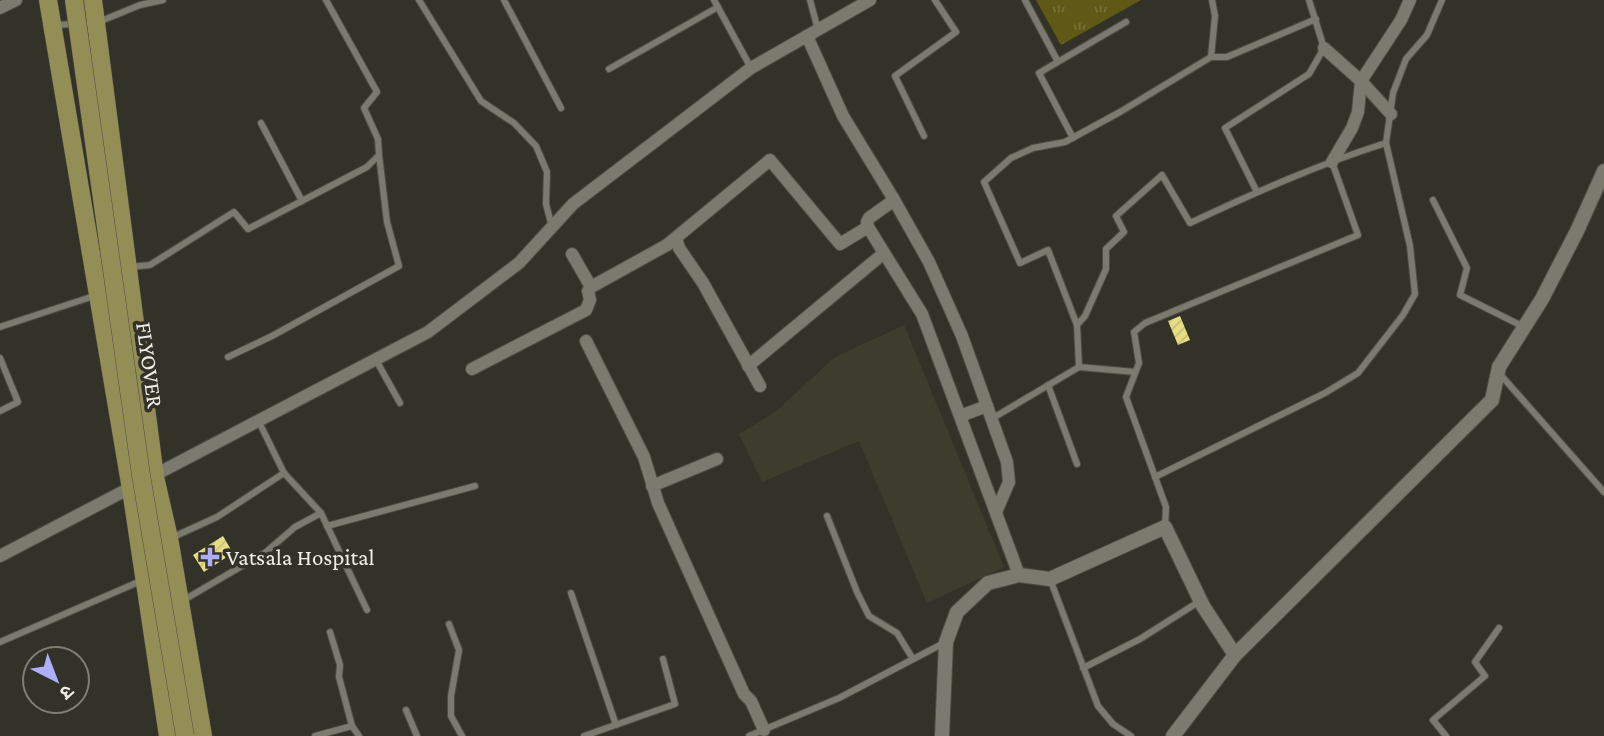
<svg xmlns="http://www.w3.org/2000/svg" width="1604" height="736" font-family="'Crimson Pro','Noto Sans Devanagari',serif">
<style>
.built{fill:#3e3c2c}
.park{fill:url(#park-tufts)}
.building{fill:url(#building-hatch)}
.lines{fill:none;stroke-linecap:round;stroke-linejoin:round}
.service-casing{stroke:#4e4d45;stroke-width:8}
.minor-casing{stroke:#4e4d45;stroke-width:14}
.tertiary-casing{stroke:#4e4d45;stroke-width:16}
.secondary-casing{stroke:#4e4d45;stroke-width:19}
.service{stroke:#7b7a6f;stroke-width:6}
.minor{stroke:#7b7a6f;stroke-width:12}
.tertiary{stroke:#7b7a6f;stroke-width:14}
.secondary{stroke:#938e56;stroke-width:18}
.secondary-bridge-casing{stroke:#4e4d45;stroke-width:19;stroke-linecap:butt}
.secondary-bridge{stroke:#938e56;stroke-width:18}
.poi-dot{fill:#aeaefb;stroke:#333228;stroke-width:2.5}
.labels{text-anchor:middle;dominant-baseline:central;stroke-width:7;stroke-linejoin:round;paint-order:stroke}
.street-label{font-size:23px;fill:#efefe8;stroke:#333228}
.poi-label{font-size:23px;fill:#efefe8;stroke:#333228;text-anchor:start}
</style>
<defs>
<pattern id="park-tufts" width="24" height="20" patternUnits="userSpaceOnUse" patternTransform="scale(1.75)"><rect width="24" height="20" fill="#605915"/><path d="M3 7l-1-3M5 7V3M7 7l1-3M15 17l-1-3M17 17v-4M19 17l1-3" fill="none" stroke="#777137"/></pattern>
<pattern id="building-hatch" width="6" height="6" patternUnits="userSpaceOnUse" patternTransform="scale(1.75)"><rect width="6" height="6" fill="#e6dd85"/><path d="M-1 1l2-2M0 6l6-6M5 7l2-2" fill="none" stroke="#c6bf78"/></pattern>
</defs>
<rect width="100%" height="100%" fill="#333228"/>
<polygon class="built" points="904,325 1004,567 927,603 859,441 762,482 739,434 775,412 835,357"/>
<polygon class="park" points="1036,0 1141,0 1061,45"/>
<g class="building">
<polygon points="1180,316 1190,340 1178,345 1168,321"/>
<polygon points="223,536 233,553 204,572 193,555"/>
</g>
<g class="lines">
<defs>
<g id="service">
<polyline points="419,0 481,101 514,123 536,146 547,172 546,204 552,227"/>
<polyline points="504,0 561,108"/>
<polyline points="714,0 751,68"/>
<polyline points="810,0 818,30"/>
<polyline points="1025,0 1057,60"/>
<polyline points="54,25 96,23 140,5 163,0"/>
<polyline points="1211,57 1215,16 1212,0"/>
<polyline points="609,69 718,7"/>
<polyline points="261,123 302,201"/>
<polyline points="924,136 895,76 956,32 935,0"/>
<polyline points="1073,138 1039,73 1126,22"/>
<polyline points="1257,192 1225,128 1309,74 1324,48 1309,0"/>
<polyline points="1433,200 1467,268 1460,295 1524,327"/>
<polyline points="129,267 150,265 234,212 248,229 367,167 379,155 378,139 364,108 377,92 326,0"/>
<path d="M 1077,325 L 1085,316 L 1106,269 L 1106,249 L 1124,232 L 1116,216 L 1162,175 L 1190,223 C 1254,193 1319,164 1386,143"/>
<polyline points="0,327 94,296"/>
<polyline points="228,357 272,336 399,266 387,222 379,155"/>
<polyline points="0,358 18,402 0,411"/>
<polyline points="376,360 400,403"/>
<polyline points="1079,367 1077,325 1048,250 1020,263 984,182 1011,158 1033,148 1065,142 1120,112 1211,57 1227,57 1316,19"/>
<polyline points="1499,373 1604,492"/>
<polyline points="1048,385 1077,464"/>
<polyline points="998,415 1079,367 1135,372"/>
<polyline points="259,422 284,473 321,513 367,610"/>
<polyline points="1155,477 1325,393 1358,373 1403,315 1415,294 1410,246 1386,143 1393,93 1406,59 1427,35 1442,0"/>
<polyline points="827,516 857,592 869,616 897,633 913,659"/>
<polyline points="327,526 475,486"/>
<polyline points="1165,527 1166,507 1126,397 1139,363 1134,332 1145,323 1358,235 1332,162"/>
<polyline points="171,538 217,517 284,473"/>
<polyline points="1050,579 1098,706 1113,724 1131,736"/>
<polyline points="571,593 616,725"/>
<polyline points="182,601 266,552 295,527 321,513"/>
<polyline points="449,624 459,650 451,696 451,716 462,736"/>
<polyline points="330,632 340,665 339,677 352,726 359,736"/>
<polyline points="0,642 143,580"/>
<polyline points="1083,668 1140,639 1200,601"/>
<polyline points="406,710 417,736"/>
<polyline points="315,736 352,726"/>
<polyline points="584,736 675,704 663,659"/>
<polyline points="749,736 839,698 944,643"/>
<polyline points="1446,736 1433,720 1485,676 1475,662 1499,628"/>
</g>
<g id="minor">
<polyline points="0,8 16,0"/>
<polyline points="807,36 843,116 893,198 890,203 869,218 867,222 868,227 922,314 1019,575"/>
<polyline points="1324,48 1361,81 1391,114"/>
<polyline points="1332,162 1352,128 1358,112 1361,81 1401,20 1410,0"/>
<polyline points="893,198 929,262 962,336 1007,462 1009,482 996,512"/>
<polyline points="676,238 679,248 703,283 760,386"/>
<polyline points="591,287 667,245 770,160 840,244 868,227"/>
<polyline points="586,341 644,457 658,503 744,694 751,701 764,730"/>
<polyline points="748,366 884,253"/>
<polyline points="472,369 586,310 590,300 588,291 591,287 572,254"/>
<polyline points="960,416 987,406"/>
<polyline points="652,486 717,459"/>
<polyline points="0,556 428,332 519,263 573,204 751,68 870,0"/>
</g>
<g id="tertiary">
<polyline points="942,736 946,642 957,612 988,583 1019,575 1050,579 1165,527 1203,606 1235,655"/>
<polyline points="1173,736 1235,655 1492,400 1499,367 1542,299 1578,229 1604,171"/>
</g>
<g id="secondary">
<polyline points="48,0 131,489 168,736"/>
<polyline points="93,0 155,477 169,538 203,736"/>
</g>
</defs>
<use href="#service" class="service-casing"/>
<use href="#minor" class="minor-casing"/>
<use href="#tertiary" class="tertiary-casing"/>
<use href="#secondary" class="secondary-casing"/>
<use href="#service" class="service"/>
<use href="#minor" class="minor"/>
<use href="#tertiary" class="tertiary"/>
<use href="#secondary" class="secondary"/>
<defs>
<polyline id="secondary-bridge" points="74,0 141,475 185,736"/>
</defs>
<use href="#secondary-bridge" class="secondary-bridge-casing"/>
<use href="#secondary-bridge" class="secondary-bridge"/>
</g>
<path class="poi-dot" d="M206.5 546.5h7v7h7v7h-7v7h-7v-7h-7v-7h7z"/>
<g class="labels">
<g class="street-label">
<text transform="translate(150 365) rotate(82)">FLYOVER</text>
</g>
<g class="poi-label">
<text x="226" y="557">Vatsala Hospital</text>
</g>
</g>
<g transform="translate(56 680) rotate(138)"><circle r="33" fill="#333228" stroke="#7e7e75" stroke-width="2"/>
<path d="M0-5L12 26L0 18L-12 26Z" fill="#aeaefb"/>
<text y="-10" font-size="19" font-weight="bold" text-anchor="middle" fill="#efefe8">उ</text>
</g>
</svg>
